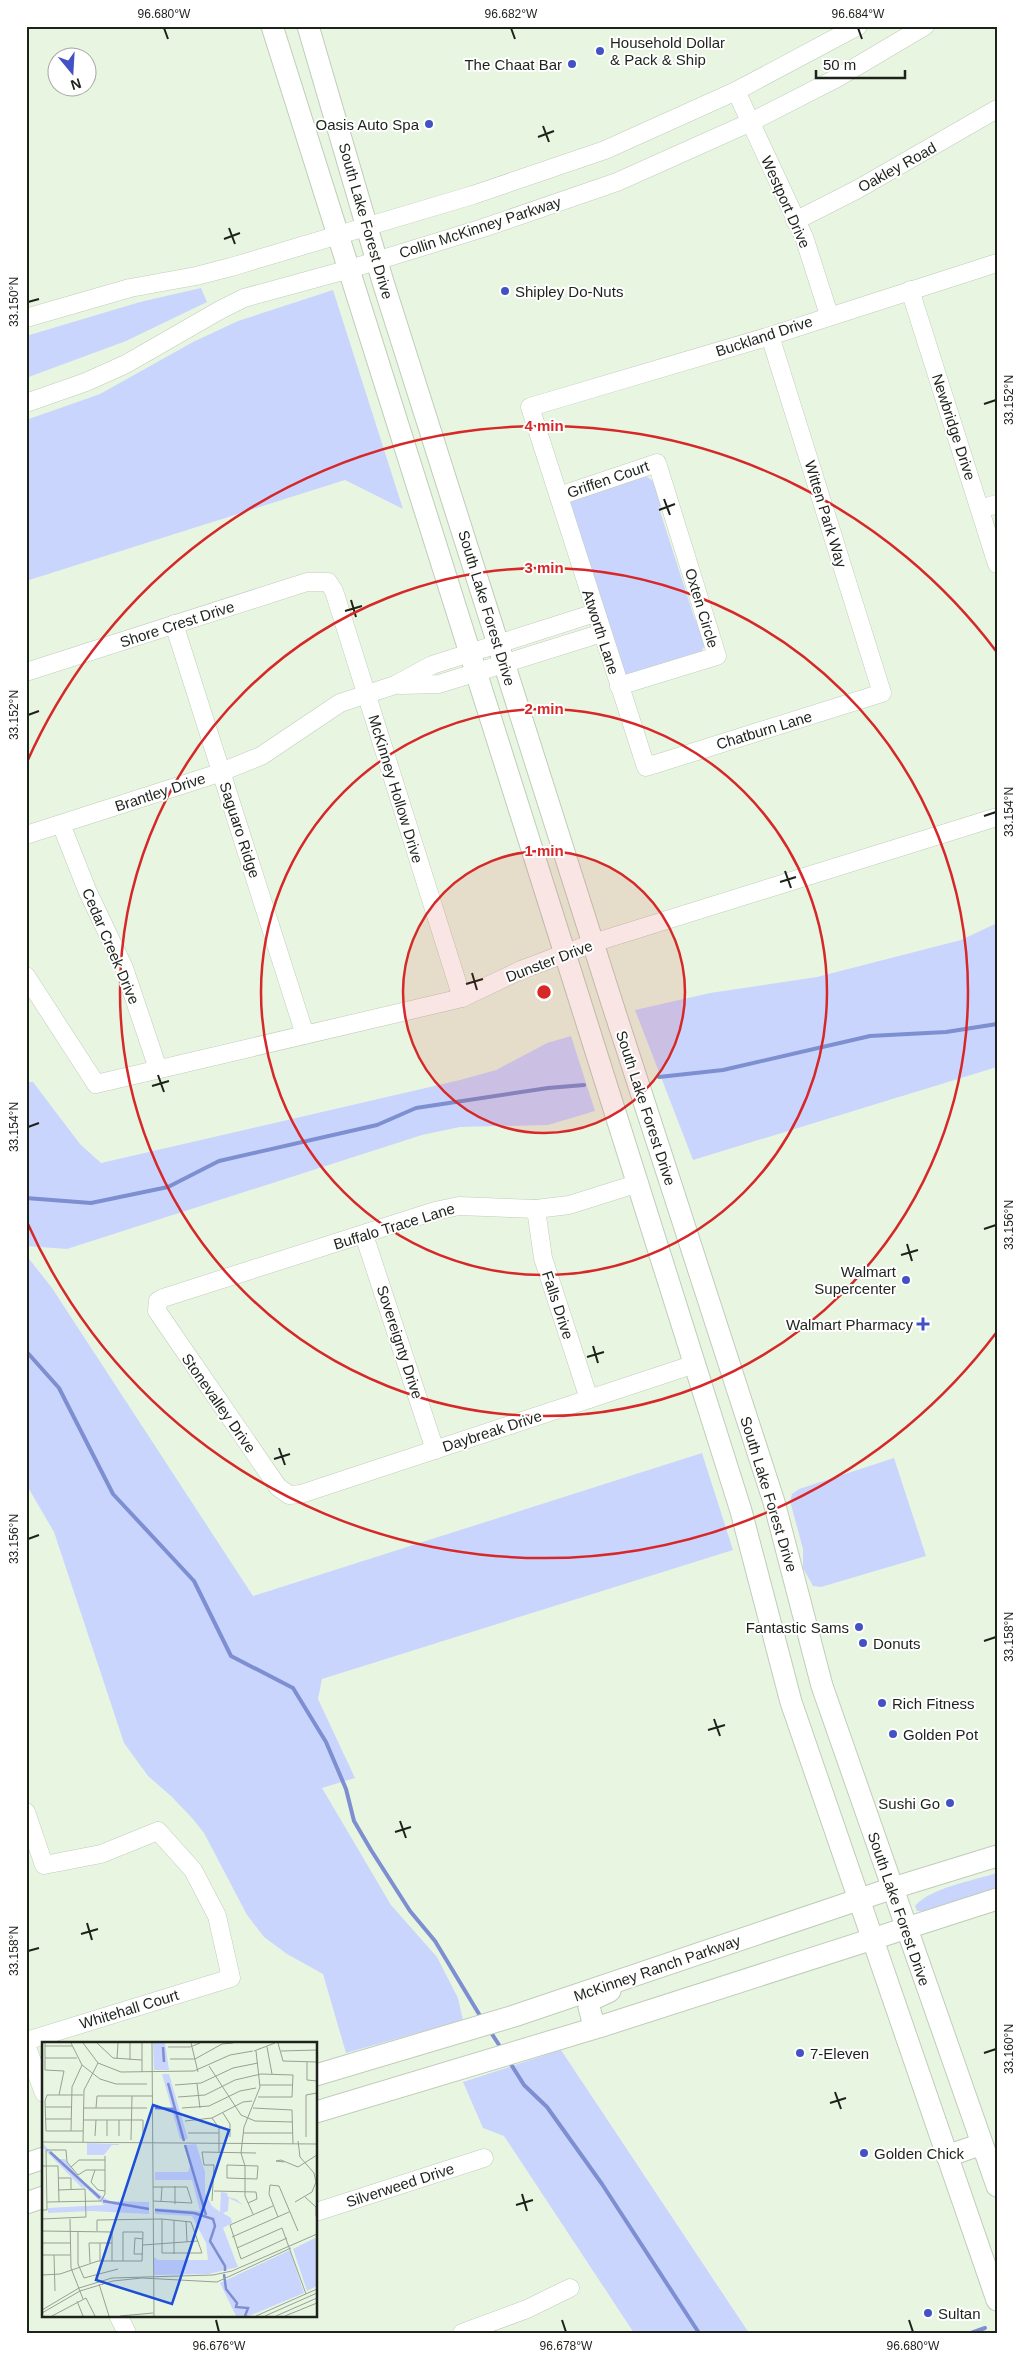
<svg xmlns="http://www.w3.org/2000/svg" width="1023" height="2359" font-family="Arial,sans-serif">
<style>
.green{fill:#cad5fd}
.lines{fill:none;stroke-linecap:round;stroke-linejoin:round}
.stream{stroke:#7d8fd1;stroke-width:4}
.minor-casing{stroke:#bfcdb9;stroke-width:19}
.major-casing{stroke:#bfcdb9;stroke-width:23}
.minor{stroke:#fff;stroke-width:18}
.major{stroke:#fff;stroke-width:21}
.ticks{fill:none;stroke:#1d221b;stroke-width:2}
.ring{fill:none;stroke:#d62828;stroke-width:2.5}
.poi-dot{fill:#4252c5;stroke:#fff;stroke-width:2}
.labels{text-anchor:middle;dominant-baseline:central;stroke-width:4;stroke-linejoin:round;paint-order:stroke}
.poi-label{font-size:15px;fill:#1d221b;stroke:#fff;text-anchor:start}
.street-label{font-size:15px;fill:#1d221b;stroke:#fff}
.inset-river{fill:none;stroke:#7d8fd1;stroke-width:2.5}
.inset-road{fill:none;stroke:#97a192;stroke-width:1}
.view{fill:#1d4ed8;fill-opacity:0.15;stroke:#1d4ed8;stroke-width:2.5}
.inset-edge{fill:none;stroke:#1d221b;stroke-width:2.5}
.centre{fill:#d62828;stroke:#fff;stroke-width:2.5}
.ring-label{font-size:15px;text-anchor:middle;font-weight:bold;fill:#d62828;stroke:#fff;stroke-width:4;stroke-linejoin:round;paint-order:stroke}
.neatline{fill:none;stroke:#1d221b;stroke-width:2}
.ticks-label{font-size:12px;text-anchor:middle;fill:#1d221b}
</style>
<rect width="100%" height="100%" fill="#e8f6e1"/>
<g class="green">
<polygon points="201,288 207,302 126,341 26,378 26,336 140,302"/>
<polygon points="333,290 403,509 345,480 26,581 26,420 100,394 193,342 238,321"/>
<polygon points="645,475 654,482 662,504 659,508 695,620 700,622 705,645 700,654 625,676 577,524 573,523 567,507 569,499 618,486 621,482"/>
<polygon points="997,923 997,1067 693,1160 635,1010 710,993 817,977 961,940"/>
<polygon points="571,1036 595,1111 548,1125 460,1127 422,1135 67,1249 26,1246 26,1082 33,1082 80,1144 101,1163 460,1080 496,1070 547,1043"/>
<polygon points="26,1255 52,1288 253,1596 702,1453 733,1550 322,1679 318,1699 355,1778 322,1788 391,1905 437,1957 458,1998 463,2020 346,2053 323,1974 287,1954 264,1937 247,1915 204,1833 192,1818 172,1797 148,1776 124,1743 54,1532 26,1484"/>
<polygon points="894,1458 926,1556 821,1587 813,1586 803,1568 803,1549 790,1501 792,1494 799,1489"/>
<path d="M 997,1873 L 997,1891 L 934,1911 L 917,1911 L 915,1906 C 930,1888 975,1880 997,1873 Z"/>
<polygon points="561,2050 749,2333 634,2333 504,2136 483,2128 463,2082"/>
</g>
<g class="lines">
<g class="stream">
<polyline points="659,1077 723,1070 870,1036 946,1032 997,1024"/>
<polyline points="26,1198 91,1203 168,1187 219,1161 377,1125 416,1108 548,1088 584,1085"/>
<polyline points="26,1351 59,1388 113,1494 194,1581 231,1656 293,1688 326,1742 346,1789 354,1821 371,1850 410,1911 435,1941 482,2019"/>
<polyline points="490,2031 501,2048"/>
<polyline points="509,2061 524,2085 547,2107 602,2184 699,2333"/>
<polyline points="971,2333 985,2328"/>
</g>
<defs>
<g id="minor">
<polyline points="736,91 804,237 829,315"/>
<polyline points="795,221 858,189 997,109"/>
<polyline points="910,290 997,564"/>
<polyline points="26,318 130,288 196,276 231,267 473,195 605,150 736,91 858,26"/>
<polyline points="770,336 882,693 646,767 530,407 770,336 997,263"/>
<polyline points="26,403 86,382 126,364 220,310 244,298 350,269 483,228 617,182 751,122 837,78 925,26"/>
<polyline points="559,496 657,463 717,656 619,686"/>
<polyline points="980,509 997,504"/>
<polyline points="174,624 305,1035"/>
<polyline points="26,672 307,582 328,582 334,591 462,998"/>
<polyline points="400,685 439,684 602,633"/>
<polyline points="61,824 87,890 124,968 158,1069"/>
<polyline points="26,835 216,774 261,756 340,703 395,685 432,665 595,613"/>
<polyline points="26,976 96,1084 462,998 521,970 593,943 997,817"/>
<polyline points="639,1183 569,1205 536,1209 459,1206 435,1211 163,1298 158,1301 157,1311 278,1487 289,1495 301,1494 695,1364"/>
<polyline points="536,1209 543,1258 589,1399"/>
<polyline points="364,1235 435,1450"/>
<polyline points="26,1812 44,1865 101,1854 158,1831 193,1870 217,1916 231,1978 26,2041"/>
<polyline points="26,2045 44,2093"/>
<polyline points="316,2212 484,2158"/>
<polyline points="118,2315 127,2333"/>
<polyline points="462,2333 527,2309 570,2288"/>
</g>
<g id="major">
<polyline points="272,26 741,1511 791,1702 997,2300"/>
<polyline points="308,26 383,282 612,1003 774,1502 822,1686 997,2186"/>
<polyline points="602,2026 593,2022 589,2007 591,2000 610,1991"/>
<polyline points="316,2075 514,2016 893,1888 997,1856"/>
<polyline points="316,2112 602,2026 997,1899"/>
<polyline points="947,2156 982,2144"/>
<polyline points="26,2164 44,2158"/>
<polyline points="26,2203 44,2197"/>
</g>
</defs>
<use href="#minor" class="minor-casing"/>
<use href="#major" class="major-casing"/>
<use href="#minor" class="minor"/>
<use href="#major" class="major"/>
</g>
<path class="ticks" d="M 164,28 L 168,39M 511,28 L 515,39M 858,28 L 862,39M 543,126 L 549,142M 538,137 L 554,131M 229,228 L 235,244M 224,239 L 240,233M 28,302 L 39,299M 984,404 L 996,400M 664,499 L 670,515M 659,510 L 675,504M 351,600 L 356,617M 345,611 L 362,606M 28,715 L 39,711M 984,816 L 996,812M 785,871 L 791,888M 780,882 L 796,877M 472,973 L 477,990M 466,984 L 483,979M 158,1075 L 164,1092M 152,1086 L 169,1081M 28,1127 L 39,1123M 984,1229 L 996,1225M 907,1244 L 912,1261M 901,1255 L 918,1250M 593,1346 L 598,1363M 587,1357 L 604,1352M 279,1448 L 285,1465M 274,1459 L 290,1454M 28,1539 L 39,1535M 984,1641 L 996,1637M 714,1719 L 720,1736M 708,1730 L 725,1725M 400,1821 L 406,1838M 395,1832 L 411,1827M 87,1923 L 92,1940M 81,1934 L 98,1929M 28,1951 L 39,1948M 984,2053 L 996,2049M 835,2092 L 841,2109M 830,2103 L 846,2098M 522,2194 L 527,2211M 516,2205 L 533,2200M 216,2320 L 219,2332M 562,2320 L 566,2332M 909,2320 L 913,2332"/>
<circle cx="544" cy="992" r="141" fill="#d62828" fill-opacity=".12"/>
<g class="ring">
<circle cx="544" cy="992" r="141"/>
<circle cx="544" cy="992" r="283"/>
<circle cx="544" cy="992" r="424"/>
<path d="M996 1333A566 566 0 0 1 27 1222M27 762A566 566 0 0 1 996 651"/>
</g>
<g class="poi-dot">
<circle cx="600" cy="51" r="5"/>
<circle cx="572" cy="64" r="5"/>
<circle cx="429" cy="124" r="5"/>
<circle cx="505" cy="291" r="5"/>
<circle cx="906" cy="1280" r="5"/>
<path d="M920.5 1316.5h5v5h5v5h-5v5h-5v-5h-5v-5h5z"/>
<circle cx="859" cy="1627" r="5"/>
<circle cx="863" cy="1643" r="5"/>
<circle cx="882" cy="1703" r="5"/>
<circle cx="893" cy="1734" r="5"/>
<circle cx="950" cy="1803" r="5"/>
<circle cx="800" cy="2053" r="5"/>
<circle cx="864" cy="2153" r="5"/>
<circle cx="928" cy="2313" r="5"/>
</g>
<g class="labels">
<g class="poi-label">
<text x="610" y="42">Household Dollar<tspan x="610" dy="17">&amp; Pack &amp; Ship</tspan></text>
<text x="562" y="64" text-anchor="end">The Chaat Bar</text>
<text x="419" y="124" text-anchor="end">Oasis Auto Spa</text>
<text x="515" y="291">Shipley Do-Nuts</text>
<text x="896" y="1271" text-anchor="end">Walmart<tspan x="896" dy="17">Supercenter</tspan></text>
<text x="913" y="1324" text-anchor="end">Walmart Pharmacy</text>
<text x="849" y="1627" text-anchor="end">Fantastic Sams</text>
<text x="873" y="1643">Donuts</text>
<text x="892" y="1703">Rich Fitness</text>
<text x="903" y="1734">Golden Pot</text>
<text x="940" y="1803" text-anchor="end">Sushi Go</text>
<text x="810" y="2053">7-Eleven</text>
<text x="874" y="2153">Golden Chick</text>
<text x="938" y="2313">Sultan</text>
</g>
<g class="street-label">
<text transform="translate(897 167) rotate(-29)">Oakley Road</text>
<text transform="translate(786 202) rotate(66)">Westport Drive</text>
<text transform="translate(366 221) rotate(74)">South Lake Forest Drive</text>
<text transform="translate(480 227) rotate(-18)">Collin McKinney Parkway</text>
<text transform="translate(764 336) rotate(-18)">Buckland Drive</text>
<text transform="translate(954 427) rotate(72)">Newbridge Drive</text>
<text transform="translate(608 479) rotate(-19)">Griffen Court</text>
<text transform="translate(826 514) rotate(73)">Witten Park Way</text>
<text transform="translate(487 608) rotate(73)">South Lake Forest Drive</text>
<text transform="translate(702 608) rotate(73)">Oxten Circle</text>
<text transform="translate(177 624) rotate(-18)">Shore Crest Drive</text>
<text transform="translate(601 632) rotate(72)">Atworth Lane</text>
<text transform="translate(764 730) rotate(-17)">Chatburn Lane</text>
<text transform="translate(396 789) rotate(73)">McKinney Hollow Drive</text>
<text transform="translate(160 792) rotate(-18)">Brantley Drive</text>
<text transform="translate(240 830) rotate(72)">Saguaro Ridge</text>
<text transform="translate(111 946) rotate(67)">Cedar Creek Drive</text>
<text transform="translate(549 961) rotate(-21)">Dunster Drive</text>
<text transform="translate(646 1108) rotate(72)">South Lake Forest Drive</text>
<text transform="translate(394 1226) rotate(-17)">Buffalo Trace Lane</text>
<text transform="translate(558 1305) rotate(72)">Falls Drive</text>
<text transform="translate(400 1342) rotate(72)">Sovereignty Drive</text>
<text transform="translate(219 1403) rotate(55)">Stonevalley Drive</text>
<text transform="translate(492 1431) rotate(-18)">Daybreak Drive</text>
<text transform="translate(769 1494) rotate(73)">South Lake Forest Drive</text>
<text transform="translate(899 1909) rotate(71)">South Lake Forest Drive</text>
<text transform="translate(657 1968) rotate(-19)">McKinney Ranch Parkway</text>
<text transform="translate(129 2009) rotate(-17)">Whitehall Court</text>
<text transform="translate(400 2185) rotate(-18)">Silverweed Drive</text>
</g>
</g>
<g transform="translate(42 2042)">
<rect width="275" height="275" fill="#e8f6e1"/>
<path d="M 111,1 L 123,1 L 127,28 L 112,28 ZM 120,32 L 127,32 L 146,97 L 138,97 ZM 0,101 L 17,117 L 23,117 L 37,136 L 61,155 L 68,159 L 107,160 L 107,172 L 49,169 L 6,171 L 6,166 L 62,163 L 44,146 L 39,145 L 0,105 ZM 45,101 L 77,102 L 77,103 L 70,103 L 62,113 L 45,113 ZM 154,102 L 163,130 L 163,151 L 170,164 L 178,170 L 179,150 L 185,151 L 186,155 L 194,157 L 201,163 L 187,156 L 186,169 L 181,171 L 189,176 L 190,181 L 181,186 L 196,225 L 167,232 L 112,233 L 112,215 L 116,218 L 166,218 L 164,201 L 150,174 L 113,172 L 113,166 L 158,169 L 150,138 L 113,138 L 113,130 L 146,130 L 149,122 L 144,103 ZM 275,195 L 275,244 L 265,249 L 251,207 ZM 248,208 L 262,251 L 207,274 L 194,274 L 178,241 Z" fill="#cad5fd"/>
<path class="inset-river" d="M 121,5 L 122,20M 126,41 L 142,99M 113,66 L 132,67M 143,103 L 164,173M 8,110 L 58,156M 61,159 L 107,167M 113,168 L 152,171 L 171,177 L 173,184 L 168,199 L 183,224 L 183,229M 182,232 L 184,247 L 195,261 L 194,265 L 206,266 L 203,274"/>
<path class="inset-road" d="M 3,1 L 3,28 L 22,29 L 17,53M 29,1 L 40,23 L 58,37 L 74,42 L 105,42M 41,1 L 56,21 L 79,30 L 152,29 L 188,13 L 211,9M 55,1 L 71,16 L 100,18M 88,1 L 88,18M 110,1 L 112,274M 149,1 L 156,30M 236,1 L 241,19 L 275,20M 3,4 L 30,4M 126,5 L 148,5 L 158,1M 225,5 L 230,32M 212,9 L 233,1M 239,9 L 275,8M 3,16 L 35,16M 75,17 L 76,1M 128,17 L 153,17 L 180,2 L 191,1M 265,20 L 265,38 L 275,39M 167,24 L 199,73 L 213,79 L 251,80M 100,30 L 100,1M 155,42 L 158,66M 133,43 L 159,41 L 191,26 L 216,21M 218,43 L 251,43M 136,55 L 163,53 L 193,38 L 219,32 L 251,33 L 250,55 L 216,55M 3,65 L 29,65M 41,66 L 105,66M 54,66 L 55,54 L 111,54M 140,66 L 167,64 L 198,49 L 214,46M 211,66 L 250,68 L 251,102M 181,71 L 188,82 L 188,95M 170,76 L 177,86 L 177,111M 3,77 L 29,77M 41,78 L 101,78 L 101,95M 143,79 L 170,76 L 201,60 L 210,59M 29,89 L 30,45 L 40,23M 41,89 L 4,89 L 3,59 L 5,53 L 41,53M 146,91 L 177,91M 201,91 L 251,91M 53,94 L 54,78M 65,94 L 65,78M 77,94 L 77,78M 264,95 L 264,53 L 275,51M 89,98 L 90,54M 0,100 L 275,102M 41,100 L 42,48 L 56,21M 242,120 L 234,119 L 239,118 L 256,125 L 275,113M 185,123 L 216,124 L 215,137 L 185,136 ZM 0,124 L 16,124 L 17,160M 29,125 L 37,118 L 63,118M 53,128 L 49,140 L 56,148 L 63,149M 16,136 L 29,136 L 29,148M 133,144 L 133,162M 172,149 L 214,150 L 215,157 L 206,161M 263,155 L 274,165 L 274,174M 111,159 L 150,161 L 145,145 L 111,145M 170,159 L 172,123 L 162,123 L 160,110 L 214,111M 5,160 L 59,159 L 63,152 L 63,114M 119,160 L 120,145M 253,160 L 270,150 L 274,140 L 272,131 L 258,115 L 256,99M 231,164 L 188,183 L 199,217 L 245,196M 0,168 L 5,168 L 4,108 L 24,108 L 25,120 L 36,133 L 44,128 L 63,128M 211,172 L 203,154 L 203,124 L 199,111 L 202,85 L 218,45 L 214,9M 236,175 L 227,152 L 228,143 L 237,144 L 256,189M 0,177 L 44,175 L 43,147 L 16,148M 28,177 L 29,226 L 41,257M 144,179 L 145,200M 0,189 L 70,190 L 70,219M 36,189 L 36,222 L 42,236 L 76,227M 55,189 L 55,178 L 120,177 L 149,180 L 160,211 L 120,211 L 120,177M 190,195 L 247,170M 0,201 L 28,201M 101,203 L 156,199M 195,206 L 240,186 L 264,252M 101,212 L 92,212 L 93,196 L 101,197M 132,212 L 132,178M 0,213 L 28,213M 12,213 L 13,249M 58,219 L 58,201M 48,221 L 47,201 L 70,201M 0,233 L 18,232 L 56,219 L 100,219 L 101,190 L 81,190 L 81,219M 57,242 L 67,274M 35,259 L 41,274M 0,268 L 37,246 L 70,236 L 171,233 L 190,229 L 275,192M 0,271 L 38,249 L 71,239 L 100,236 L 175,240 L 249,206M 10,274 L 44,256 L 53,274M 78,274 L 111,271M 214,274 L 275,247M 223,274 L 275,251M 234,274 L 275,256M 243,274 L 275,261"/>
<path class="view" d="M 111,63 L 187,88 L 130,262 L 54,238 Z"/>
<rect width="275" height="275" class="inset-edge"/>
</g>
<circle cx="544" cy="992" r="8" class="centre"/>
<g class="ring-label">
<text x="544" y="431">4 min</text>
<text x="544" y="573">3 min</text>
<text x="544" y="714">2 min</text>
<text x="544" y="856">1 min</text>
</g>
<rect width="1023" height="2359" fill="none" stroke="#ffffff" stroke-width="55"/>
<g transform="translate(72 72) rotate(162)"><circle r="24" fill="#ffffff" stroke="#a5a7a4"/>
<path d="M0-4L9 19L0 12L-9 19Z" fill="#4252c5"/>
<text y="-8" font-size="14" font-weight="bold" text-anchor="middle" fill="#1d221b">N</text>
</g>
<path d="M816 70v8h89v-8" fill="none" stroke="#1d221b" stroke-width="2.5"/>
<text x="823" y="70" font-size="15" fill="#1d221b" stroke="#ffffff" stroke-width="4" paint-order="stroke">50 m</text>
<rect x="28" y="28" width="968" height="2304" class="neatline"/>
<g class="ticks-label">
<text x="164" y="18">96.680°W</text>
<text x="511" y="18">96.682°W</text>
<text x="858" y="18">96.684°W</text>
<text transform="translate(14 302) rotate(-90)" y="4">33.150°N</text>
<text transform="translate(1009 400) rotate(-90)" y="4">33.152°N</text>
<text transform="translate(14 715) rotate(-90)" y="4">33.152°N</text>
<text transform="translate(1009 812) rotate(-90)" y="4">33.154°N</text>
<text transform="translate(14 1127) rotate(-90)" y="4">33.154°N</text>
<text transform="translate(1009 1225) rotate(-90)" y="4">33.156°N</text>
<text transform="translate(14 1539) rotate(-90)" y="4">33.156°N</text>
<text transform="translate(1009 1637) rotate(-90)" y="4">33.158°N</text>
<text transform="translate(14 1951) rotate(-90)" y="4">33.158°N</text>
<text transform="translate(1009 2049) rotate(-90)" y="4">33.160°N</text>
<text x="219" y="2350">96.676°W</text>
<text x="566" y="2350">96.678°W</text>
<text x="913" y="2350">96.680°W</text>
</g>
</svg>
